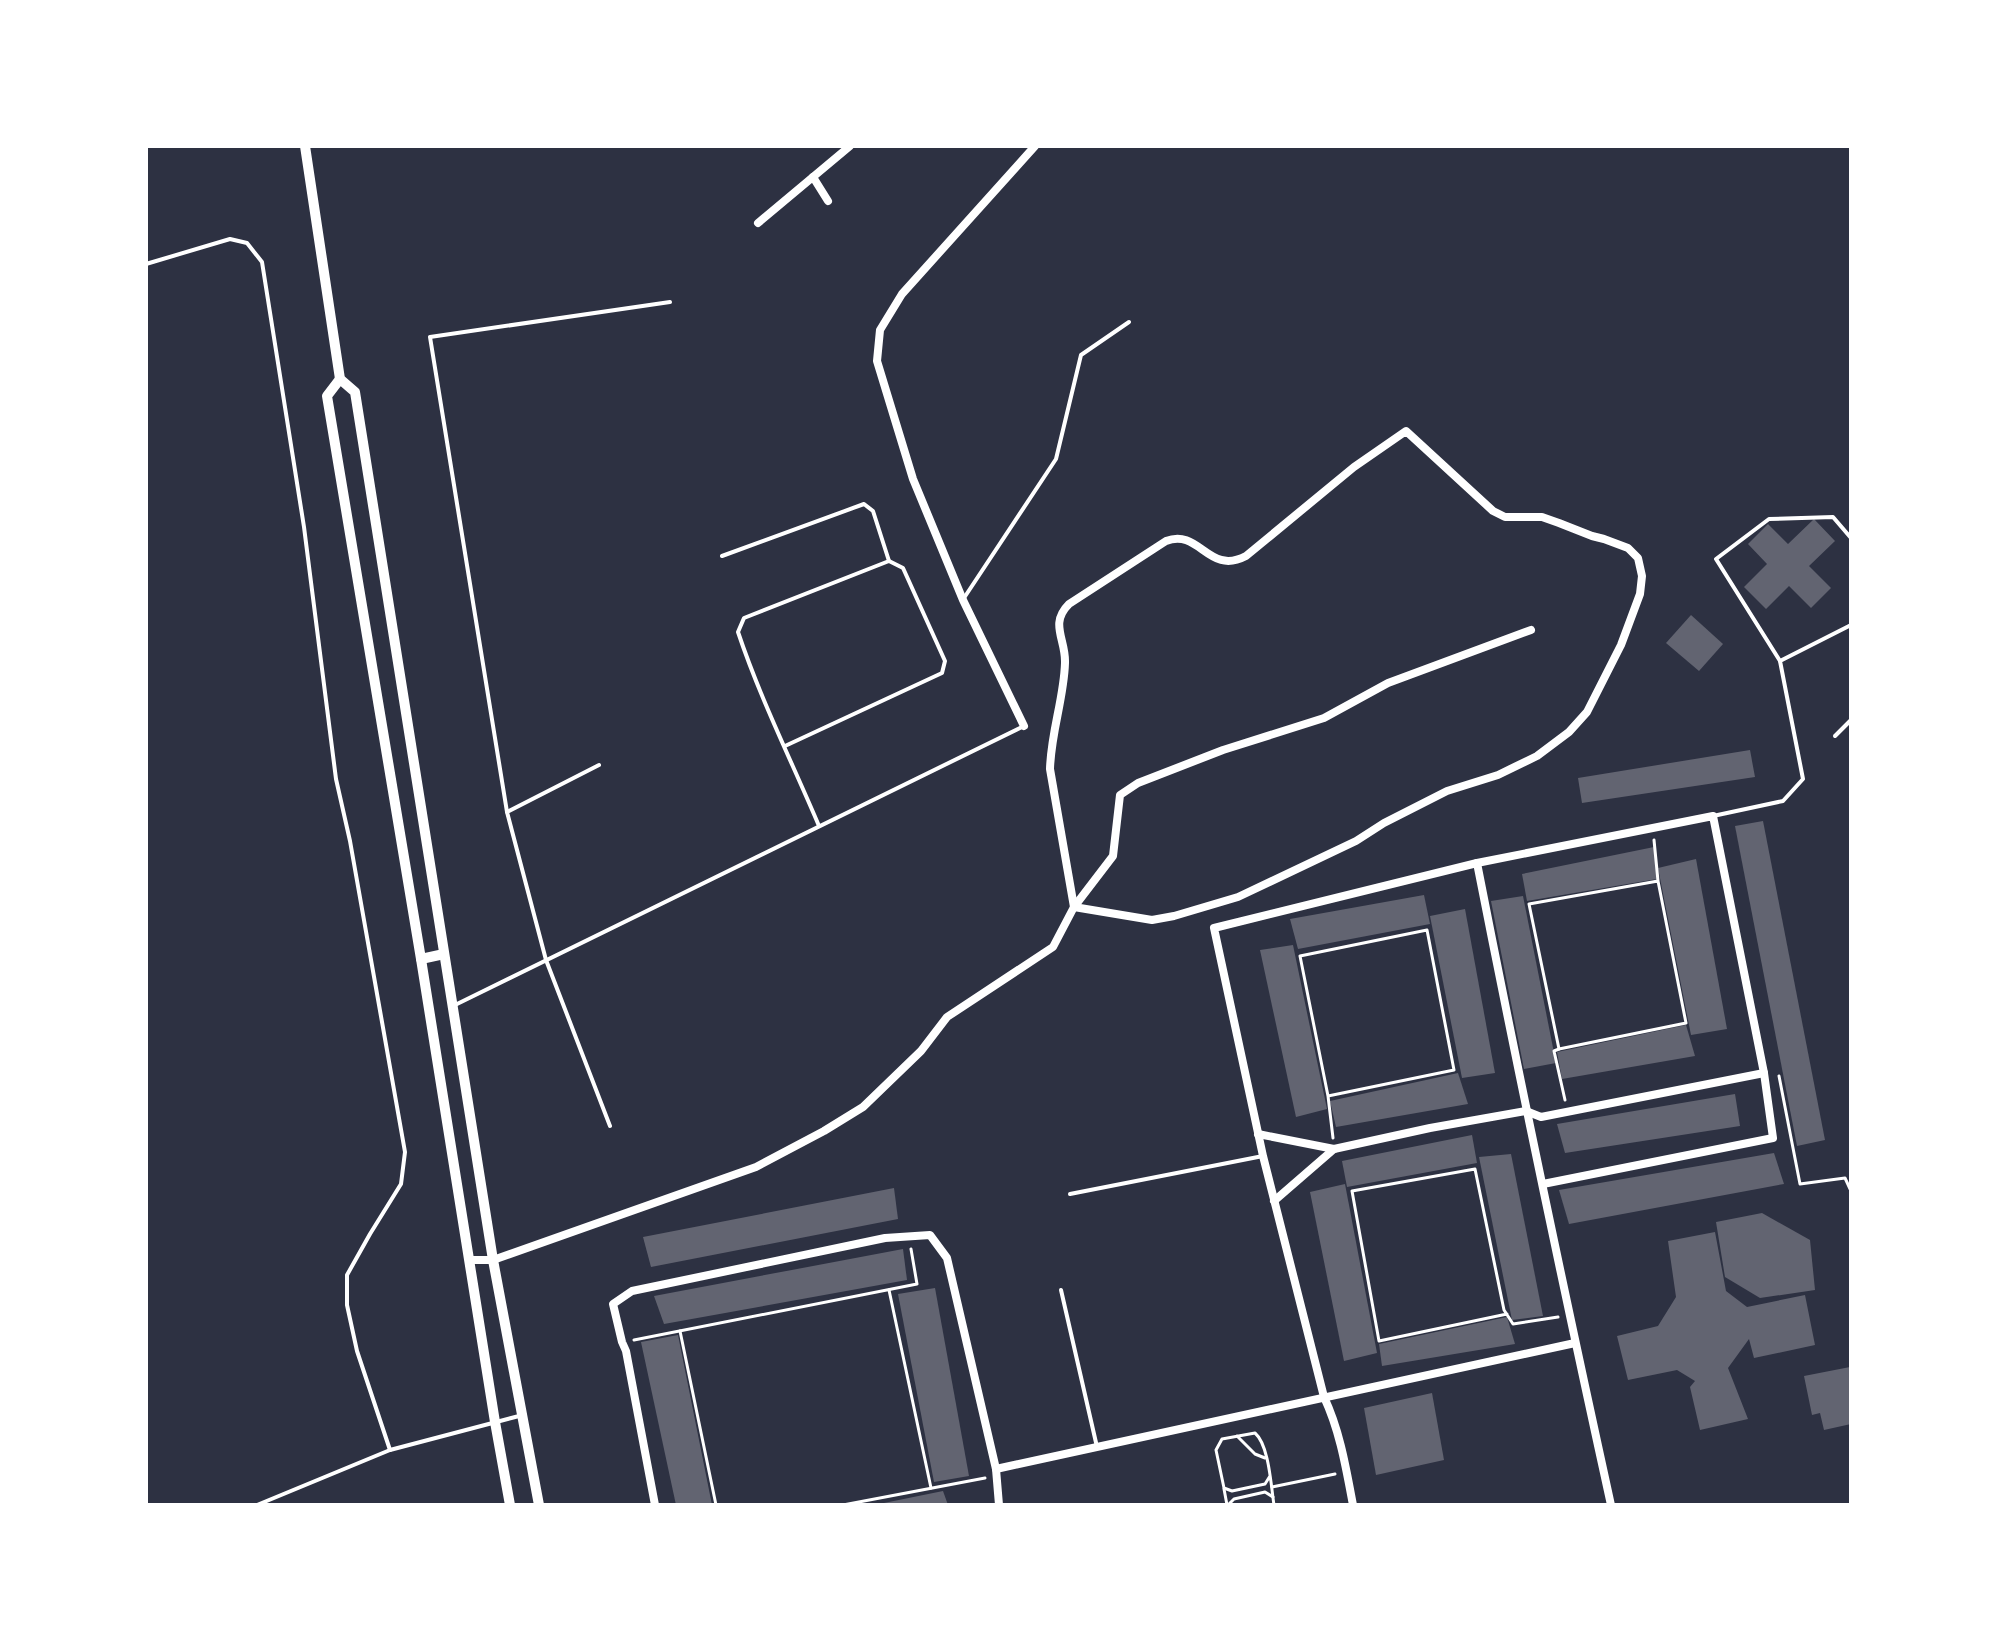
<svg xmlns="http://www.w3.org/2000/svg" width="1997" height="1651" font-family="Mulish,sans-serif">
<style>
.building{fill:#626471}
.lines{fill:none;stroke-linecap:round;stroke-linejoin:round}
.path{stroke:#fff;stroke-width:3}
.service{stroke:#fff;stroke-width:4}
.minor{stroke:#fff;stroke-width:8}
.tertiary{stroke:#fff;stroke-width:10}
</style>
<rect width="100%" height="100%" fill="#2d3142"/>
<g class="building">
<polygon points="1814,519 1835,541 1809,566 1831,588 1811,608 1789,586 1766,609 1744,587 1767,564 1748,544 1768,524 1788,544"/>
<polygon points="1691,615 1723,644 1699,671 1666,643"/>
<polygon points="1750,750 1755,777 1582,803 1578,778"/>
<polygon points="1763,821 1825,1140 1797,1146 1735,826"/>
<polygon points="1654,847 1657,879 1527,901 1522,874"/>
<polygon points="1696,859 1727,1029 1691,1035 1658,868"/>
<polygon points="1424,895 1430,924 1298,949 1290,919"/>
<polygon points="1523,896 1556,1063 1524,1069 1491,901"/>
<polygon points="1465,909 1495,1073 1462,1078 1430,916"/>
<polygon points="1293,945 1327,1109 1296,1117 1260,950"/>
<polygon points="1686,1025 1695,1056 1562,1079 1557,1052"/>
<polygon points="1458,1073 1468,1104 1336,1127 1330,1101"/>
<polygon points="1735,1094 1740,1126 1565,1153 1557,1124"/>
<polygon points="1472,1135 1477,1163 1347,1187 1342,1161"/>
<polygon points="1774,1153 1784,1184 1569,1224 1559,1190"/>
<polygon points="1511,1154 1543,1316 1512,1320 1479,1157"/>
<polygon points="1345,1184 1377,1353 1344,1361 1310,1192"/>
<polygon points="894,1188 898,1219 651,1267 643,1237"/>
<polygon points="1762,1213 1810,1240 1815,1290 1760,1298 1725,1277 1716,1222"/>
<polygon points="1715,1232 1726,1291 1747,1307 1805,1295 1815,1345 1754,1358 1749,1339 1728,1368 1748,1419 1700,1430 1690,1387 1695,1381 1677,1370 1628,1380 1617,1336 1658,1326 1676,1297 1668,1241"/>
<polygon points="903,1249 907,1280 664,1324 654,1296"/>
<polygon points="935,1288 969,1476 934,1482 898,1294"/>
<polygon points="1507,1317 1515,1344 1382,1366 1379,1344"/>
<polygon points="678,1335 712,1505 676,1505 641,1342"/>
<polygon points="1850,1367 1851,1424 1824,1430 1820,1413 1812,1415 1804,1376"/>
<polygon points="1432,1393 1444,1460 1376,1475 1364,1408"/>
<polygon points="943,1491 948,1505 879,1505 879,1504"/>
</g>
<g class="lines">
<g class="path">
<polyline points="1654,840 1658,881 1529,904 1559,1049 1686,1023 1658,881"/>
<polyline points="1559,1049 1554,1051 1565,1100"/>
<polyline points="1779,1076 1800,1184 1845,1178 1851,1191"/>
<polyline points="1328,1096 1454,1070 1427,930 1300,956 1328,1096 1333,1138"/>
<polyline points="889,1290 931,1488"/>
<polyline points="1507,1314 1379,1341 1352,1191 1475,1169 1504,1310 1513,1324 1558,1317"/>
<polyline points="680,1331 716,1505"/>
<polyline points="634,1340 917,1284 911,1249"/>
<polyline points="1237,1436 1255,1454 1265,1458"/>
<path d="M 1270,1476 L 1265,1484 L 1232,1491 L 1224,1488 L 1216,1450 L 1222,1439 L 1255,1433 C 1269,1445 1271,1486 1274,1505"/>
<polyline points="1272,1487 1335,1474"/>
<polyline points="1224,1489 1227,1505"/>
<polyline points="843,1505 985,1478"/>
<polyline points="1228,1505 1234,1499 1265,1492 1273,1497"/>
</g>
<g class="service">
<polyline points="146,264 230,239 247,243 262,262 304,527 336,779 350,841 405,1152 401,1184 370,1234 347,1275 347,1305 357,1351 390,1450"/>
<polyline points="722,556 864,504 873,511 889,561"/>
<polyline points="964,598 1056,459 1081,355 1129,322"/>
<polyline points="1780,661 1716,559 1769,519 1833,517 1851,538"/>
<polyline points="1835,736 1851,720"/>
<path d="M 785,746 L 942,673 L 945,661 L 903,568 L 889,561 L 744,618 L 738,632 C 760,698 792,762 819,826"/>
<polyline points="599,765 507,812 546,960 610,1126"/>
<polyline points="507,812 430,337 670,302"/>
<polyline points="1713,816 1783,801 1803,779 1780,661 1851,625"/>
<polyline points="455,1005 1024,726"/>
<polyline points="1070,1194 1263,1156"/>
<polyline points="1061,1290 1097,1447"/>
<polyline points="257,1505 390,1450 519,1416"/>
</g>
<g class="minor">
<polyline points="813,177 828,201"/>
<polyline points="758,223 850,146"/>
<path d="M 1406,431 L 1493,511 L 1505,517 L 1542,517 L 1559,523 L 1592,536 L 1604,539 L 1628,548 L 1638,558 L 1642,576 L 1640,594 L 1621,645 L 1587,712 L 1569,732 L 1537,756 L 1498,775 L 1447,791 L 1384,823 L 1356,841 L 1238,897 L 1174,916 L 1152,920 L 1074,907 L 1050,769 C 1051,732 1064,698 1065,663 C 1066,639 1049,624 1069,604 L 1166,541 C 1200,528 1208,576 1246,556 L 1354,467 Z"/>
<polyline points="1024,726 963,600 913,479 877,361 880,330 902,294 1035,146"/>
<path d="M 1477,863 C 1519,1077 1564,1291 1611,1505"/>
<polyline points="1258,1134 1334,1149"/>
<polyline points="1274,1201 1334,1149 1430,1128 1526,1111 1541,1117 1764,1073"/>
<polyline points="469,1260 493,1260 756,1167 824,1131 863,1107 921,1051 947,1017 1053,947 1074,907 1113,856 1120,795 1138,783 1223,750 1324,718 1388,683 1531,630"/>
<polyline points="996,1469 1575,1343"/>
<polyline points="655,1505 626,1351 622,1342 613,1304 632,1291 885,1238 930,1235 947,1258 996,1469 999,1505"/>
<path d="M 1353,1505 C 1346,1468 1340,1431 1324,1397 L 1263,1156 L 1214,928 L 1477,863 L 1713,816 L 1764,1073 L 1773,1138 L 1543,1184"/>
</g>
<g class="tertiary">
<polyline points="305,146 340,379 355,392 493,1260 539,1505"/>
<polyline points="340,379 327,396 421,959 495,1422 510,1505"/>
<polyline points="421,959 444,954"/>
</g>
</g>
<rect width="1997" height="1651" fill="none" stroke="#ffffff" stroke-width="296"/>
</svg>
